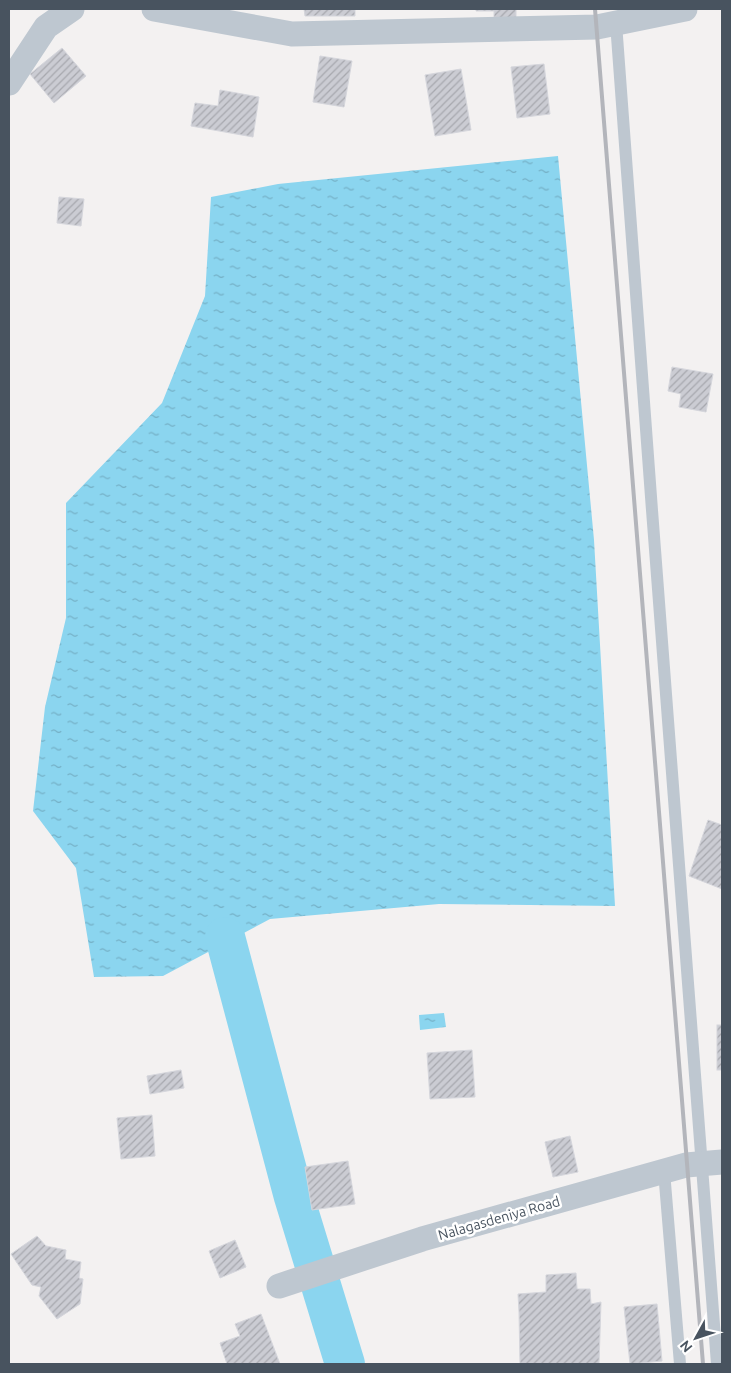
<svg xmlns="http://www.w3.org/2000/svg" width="731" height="1373" font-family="Ubuntu,sans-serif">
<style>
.water{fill:url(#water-ripples)}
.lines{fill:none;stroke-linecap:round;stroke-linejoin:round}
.river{stroke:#8bd5ef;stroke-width:40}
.building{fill:url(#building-hatch);stroke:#d5d6dc}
.lane{stroke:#bec7d0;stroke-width:12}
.street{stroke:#bec7d0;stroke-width:25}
.rail{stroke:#b3b5bb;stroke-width:4}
.labels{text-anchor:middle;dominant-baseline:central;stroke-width:5;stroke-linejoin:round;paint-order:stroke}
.street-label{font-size:14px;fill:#48535f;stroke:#fff}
</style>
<defs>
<pattern id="water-ripples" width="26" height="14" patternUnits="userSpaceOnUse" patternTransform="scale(1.25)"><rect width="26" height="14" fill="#8bd5ef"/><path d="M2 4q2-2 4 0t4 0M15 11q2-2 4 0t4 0" fill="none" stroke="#74afc5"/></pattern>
<pattern id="building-hatch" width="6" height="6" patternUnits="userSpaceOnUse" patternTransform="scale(1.25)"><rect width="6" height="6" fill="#cbccd3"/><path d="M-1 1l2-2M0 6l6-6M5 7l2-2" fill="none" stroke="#a7a8ae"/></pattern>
</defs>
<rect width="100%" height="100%" fill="#f3f1f1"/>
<g class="water">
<polygon points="558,156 594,540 615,906 439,904 270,919 163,976 94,977 76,868 33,811 45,707 66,618 66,503 162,403 205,296 211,197 278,184"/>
<polygon points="444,1013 446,1027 420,1030 419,1015"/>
</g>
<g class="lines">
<polyline class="river" points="225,937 294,1197 345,1364"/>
</g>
<g class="building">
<polygon points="304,9 355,9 355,16 305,16"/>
<polygon points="476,9 516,9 516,20 494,19 494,11 476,11"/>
<polygon points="62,48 86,76 54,103 30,74"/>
<polygon points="320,56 352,61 344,107 313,102"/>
<polygon points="544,64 550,114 517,118 511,67"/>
<polygon points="461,69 471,130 435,136 425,75"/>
<polygon points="220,90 259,97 253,137 191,126 195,103 218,106"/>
<polygon points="59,197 84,199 81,226 57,223"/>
<polygon points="672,367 713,374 706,412 679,407 681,394 668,391"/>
<polygon points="708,820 722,825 722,889 689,876"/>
<rect x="717" y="1025" width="5" height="45"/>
<polygon points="472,1050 475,1097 430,1099 427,1053"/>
<polygon points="181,1070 184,1088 150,1094 147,1076"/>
<polygon points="152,1115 155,1156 121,1159 117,1118"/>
<polygon points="570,1136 578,1172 553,1177 545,1142"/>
<polygon points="348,1161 355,1204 312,1210 305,1167"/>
<polygon points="37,1236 46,1246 66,1250 65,1259 81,1262 79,1278 83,1279 80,1304 57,1319 39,1296 41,1287 32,1285 11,1254"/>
<polygon points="235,1240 246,1267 220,1278 209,1251"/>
<polygon points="576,1273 577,1289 590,1289 591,1304 601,1302 599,1364 520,1364 519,1312 518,1294 546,1292 546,1275"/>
<polygon points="657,1304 662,1361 630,1364 624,1307"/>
<polygon points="261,1314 280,1364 227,1364 220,1343 240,1336 235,1324"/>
</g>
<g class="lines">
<g class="lane">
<path d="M 616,23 C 650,470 680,917 717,1364"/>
<polyline points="664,1171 680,1364"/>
</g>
<g class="street">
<polyline points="154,9 292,34 597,27 685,9"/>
<polyline points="9,83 46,27 72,9"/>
<polyline points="279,1286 422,1239 686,1165 722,1162"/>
</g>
<polyline class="rail" points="595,9 703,1364"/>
</g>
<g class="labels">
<g class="street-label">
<text transform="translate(499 1218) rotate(-16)">Nalagasdeniya Road</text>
</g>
</g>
<rect width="731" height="1373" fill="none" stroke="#48535f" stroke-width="20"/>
<g transform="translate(696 1338) rotate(230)" stroke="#ffffff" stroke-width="4" paint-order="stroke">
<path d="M0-4L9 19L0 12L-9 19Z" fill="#48535f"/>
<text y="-8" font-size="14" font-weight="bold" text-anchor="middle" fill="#48535f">N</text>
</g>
</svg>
